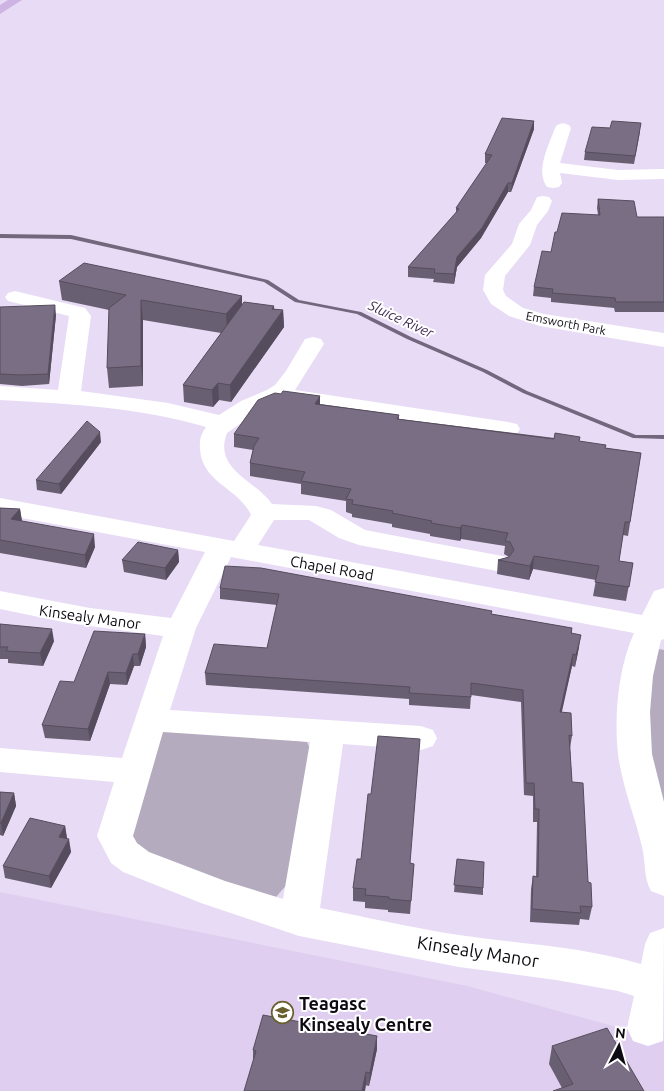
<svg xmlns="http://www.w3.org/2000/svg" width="664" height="1091" font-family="Ubuntu,sans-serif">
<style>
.built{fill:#dfceef}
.green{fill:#b5abbf}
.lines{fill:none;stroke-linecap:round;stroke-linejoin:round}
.stream{fill:#73677e;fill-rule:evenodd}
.minor{fill:#fff;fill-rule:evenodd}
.major{fill:#ceb4e3;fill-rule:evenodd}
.wall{fill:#695f72}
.shaded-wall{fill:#554d5d}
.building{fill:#7a6e85;stroke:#554d5d}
.labels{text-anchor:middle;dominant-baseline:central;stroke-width:4;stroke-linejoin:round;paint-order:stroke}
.far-street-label{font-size:12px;fill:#0e0a12;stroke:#fff}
.far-water-label{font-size:14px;font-style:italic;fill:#402852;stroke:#fff}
.street-label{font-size:15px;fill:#0e0a12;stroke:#fff}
.near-street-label{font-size:18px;fill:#0e0a12;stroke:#fff}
.near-poi-label{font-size:18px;font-weight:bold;fill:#0e0a12;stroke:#fff;text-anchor:start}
</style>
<rect width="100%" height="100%" fill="#e8dbf5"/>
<polygon class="built" points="0,892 467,986 664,1040 664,1091 0,1091"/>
<g class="green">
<polygon points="653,648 664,650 664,813 642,722"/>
<polygon points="164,726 307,742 311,751 289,882 276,897 167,865 132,848 126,823"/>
</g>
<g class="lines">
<polygon class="stream" points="0,234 71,235 268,280 299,300 361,312 411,337 487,370 527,391 636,435 664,435 664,439 633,438 523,393 483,372 407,339 357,314 295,302 264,282 71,239 0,238"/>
<g class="minor">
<path d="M 563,123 L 569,125 L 571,128 L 560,163 L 618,170 L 664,169 L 664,179 L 618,180 L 560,173 L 562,183 L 559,187 L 553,188 L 547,187 C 535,170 549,145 555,128 L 557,125 Z"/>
<polygon points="543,196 549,197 552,201 548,211 537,225 530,245 505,276 503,290 506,296 523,308 544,314 664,333 664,347 540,326 509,316 491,304 483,290 485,275 512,244 519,224 531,210 537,197"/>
<path d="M 15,291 L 85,308 L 91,316 L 81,391 L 168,403 L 219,415 L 241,401 L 267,390 L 275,385 L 286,371 L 305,339 L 313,337 L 321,339 L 324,344 L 295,390 L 508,422 L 517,424 L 520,429 L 517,434 L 508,436 L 281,402 L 258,411 L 227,433 C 213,469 255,480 272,504 L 316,506 L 331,510 L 365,530 L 497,555 L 507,557 L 511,563 L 507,569 L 497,571 L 359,545 L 339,538 L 309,520 L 274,520 L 258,545 L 642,615 L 654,591 L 664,588 L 664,639 L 661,640 L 653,676 L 650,712 L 652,754 L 664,802 L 664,896 L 651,891 C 643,876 646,863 642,847 C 635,816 622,786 618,754 C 614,715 618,669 634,633 L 231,557 L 196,628 L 170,710 L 421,726 L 433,730 L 437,738 L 433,746 L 421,750 L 343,744 L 320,908 C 366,917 412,928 459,935 C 520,944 581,946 641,964 L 645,944 L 650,933 L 664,928 L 663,1041 L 648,1046 L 633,1041 L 627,1028 L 634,996 L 618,991 L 556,980 L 459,967 L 299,936 L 201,903 L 123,872 L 111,863 L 97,836 L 114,782 L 0,772 L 0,748 L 122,758 L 163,636 L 68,623 L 0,609 L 0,591 L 90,608 L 171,618 L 205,552 L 0,514 L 0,498 L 234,541 L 251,515 C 239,488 202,483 200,449 C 199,440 201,434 206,427 C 139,407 69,404 0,400 L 0,386 L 58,390 L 69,316 L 8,301 L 5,297 L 8,293 ZM 163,732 L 310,742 L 283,899 L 225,881 L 149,852 L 137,843 L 133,836 Z"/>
</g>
<polygon class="major" points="8,0 22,0 0,14 0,5"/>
</g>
<g class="wall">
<polygon points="534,121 534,129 511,192 508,192 481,238 457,267 454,284 433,282 434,279 408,277 408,267 456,213 456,208 487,163 485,163 485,154"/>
<polygon points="610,128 640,132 634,164 584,160 585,152"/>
<polygon points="598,199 637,217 664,217 664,312 615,312 614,308 551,302 551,298 533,296 534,287 551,252 557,232 598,215 597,208"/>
<polygon points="59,281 242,296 242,305 274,306 274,309 283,310 284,327 231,402 219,400 213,407 184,402 183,385 221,333 143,320 143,386 109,388 107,368 109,310 62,300"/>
<polygon points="0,307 56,315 49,384 22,386 0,384"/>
<polygon points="281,394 320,396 320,404 399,415 399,419 579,441 605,448 641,453 628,536 623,535 619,561 633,563 626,601 593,596 596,580 533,569 529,580 497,574 498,560 509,557 504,554 505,546 461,539 460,541 430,536 430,534 392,527 392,524 352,517 352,514 346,512 346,501 301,494 301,484 250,476 250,463 253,450 234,447 234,434"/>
<polygon points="101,442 61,494 37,490 36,480"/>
<polygon points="0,508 20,509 22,521 95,547 86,568 0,553"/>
<polygon points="178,550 179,562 166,580 124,572 122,560"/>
<polygon points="220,588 492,614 572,628 572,633 579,647 575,667 572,666 561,712 572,736 570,748 572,782 592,907 589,920 580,919 579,925 530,922 531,889 533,876 536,877 537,822 533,822 533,796 524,795 521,702 471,695 470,709 409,705 409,699 206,685 205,673 267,648 277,605 220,599"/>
<polygon points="0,624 54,641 43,666 8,663 8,659 0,659"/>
<polygon points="145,634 146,647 140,666 134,666 127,685 110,684 90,741 45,738 42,725 74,682"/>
<polygon points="0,792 14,793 16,806 3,836 0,835"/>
<polygon points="65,826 67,839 71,852 51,888 5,878 3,866"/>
<polygon points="457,859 483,888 483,895 454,892"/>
<polygon points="410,863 414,864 410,914 388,912 388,910 365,908 365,902 353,901 353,888"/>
<polygon points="552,1046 644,1091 562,1088 549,1064"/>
<polygon points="377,1049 369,1086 253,1060 253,1050"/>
</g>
<g class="shaded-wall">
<polygon points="534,121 534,129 511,192 512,183"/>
<polygon points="508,183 508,192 481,238 457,267 454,284 454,274 457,257"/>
<polygon points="242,296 242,315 227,334 226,314"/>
<polygon points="141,300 143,320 143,386 141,366"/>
<polygon points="55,305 56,315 49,384 48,374"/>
<polygon points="274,306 275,322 283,310 284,327 231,402 230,385"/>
<polygon points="218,383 219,400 213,407 212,390"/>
<polygon points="320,396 320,409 315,404"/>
<polygon points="100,432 101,442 61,494 59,484"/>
<polygon points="20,509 22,522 11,519"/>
<polygon points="462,525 461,539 460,541 460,528"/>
<polygon points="94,534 95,547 86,568 85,555"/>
<polygon points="178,550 179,562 166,580 165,568"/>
<polygon points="534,556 533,569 529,580 530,566"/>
<polygon points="52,629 54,641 43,666 40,653"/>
<polygon points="145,634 146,647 140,666 138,654"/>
<polygon points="581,635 579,647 575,667 576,655"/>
<polygon points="133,654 134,666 127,685 126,673"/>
<polygon points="573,654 572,666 559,725 560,712"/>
<polygon points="108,672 110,684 90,741 88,729"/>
<polygon points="14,793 16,806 3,836 1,823"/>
<polygon points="65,826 67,838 61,850 59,837"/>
<polygon points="69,839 71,852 51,888 49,876"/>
<polygon points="377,1036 377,1049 369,1086 370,1073"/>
<polygon points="366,1072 366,1085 365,1091 362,1091"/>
</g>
<g class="building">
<polygon points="502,118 534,121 512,183 508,183 482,228 457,257 454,274 434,273 435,269 408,267 459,209 456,208 492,155 485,154"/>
<polygon points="612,121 641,123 635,156 585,152 592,127 610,128"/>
<polygon points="598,199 634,201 637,217 664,217 664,302 616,302 615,298 552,293 553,289 534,287 542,251 551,252 555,232 557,232 562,213 600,215"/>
<polygon points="84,263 242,296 226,314 141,300 141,366 107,368 109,308 126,295 59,281"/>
<polygon points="244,302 274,306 272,309 283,310 230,385 218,383 212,390 183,385"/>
<polygon points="55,305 48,374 21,375 0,374 0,307"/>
<polygon points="283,391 320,396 315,404 399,415 397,419 554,439 555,433 580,437 579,441 606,445 605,448 641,453 630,522 625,522 619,561 633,563 629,587 595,582 599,566 534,556 530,566 498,560 509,557 514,550 510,542 505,541 508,533 462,525 460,528 431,523 432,521 392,513 393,511 352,504 353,500 346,499 351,489 301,481 305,472 250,463 254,446 259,438 234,434 258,400 275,393 281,394"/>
<polygon points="87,421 100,432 59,484 36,480"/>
<polygon points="0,508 20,509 11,519 94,534 85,555 0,540"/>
<polygon points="138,542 178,550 165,568 122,560"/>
<polygon points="225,566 261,568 492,611 491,614 572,628 571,633 581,635 576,655 573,654 560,712 571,713 572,736 569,735 572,782 583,783 588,882 591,883 592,907 580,906 581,913 532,909 533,876 538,877 539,809 535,809 534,783 526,783 523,690 471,683 471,697 409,693 410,687 205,673 214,644 267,648 279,594 220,588"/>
<polygon points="0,624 52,629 40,653 6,651 8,647 0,647"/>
<polygon points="94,631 145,634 138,654 133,654 126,673 108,672 88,729 42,725 60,681 74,682"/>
<polygon points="378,736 420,739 410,863 414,864 411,901 389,899 389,897 365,895 366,889 353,888 357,859 361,859 368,794 371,794"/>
<polygon points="0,792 14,793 1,823 0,823"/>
<polygon points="30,818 65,826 59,837 69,839 49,876 3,866"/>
<polygon points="457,859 484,862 483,888 454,885"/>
<polygon points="263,1015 377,1036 370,1073 366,1072 362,1091 244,1091 256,1051 253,1050"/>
<polygon points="607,1028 644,1091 553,1091 573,1084 552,1046"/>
</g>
<defs>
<symbol id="university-ring" viewBox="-11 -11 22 22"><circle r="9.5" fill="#fff" stroke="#685f2b" stroke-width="1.5"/><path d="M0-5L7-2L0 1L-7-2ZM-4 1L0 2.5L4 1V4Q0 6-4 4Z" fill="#685f2b"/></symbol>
</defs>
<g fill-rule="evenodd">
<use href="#university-ring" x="270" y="1000" width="25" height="25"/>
</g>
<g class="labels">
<g class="far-street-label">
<text transform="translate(566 323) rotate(11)">Emsworth Park</text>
</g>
<g class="far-water-label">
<text transform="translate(401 319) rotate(25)">Sluice River</text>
</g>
<g class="street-label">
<text transform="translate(332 568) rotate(10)">Chapel Road</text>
<text transform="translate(90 617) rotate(8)">Kinsealy Manor</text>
</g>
<g class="near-street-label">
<text transform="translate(478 951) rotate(9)">Kinsealy Manor</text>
</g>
<g class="near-poi-label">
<text x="299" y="1003">Teagasc<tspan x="299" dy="21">Kinsealy Centre</tspan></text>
</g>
</g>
<g transform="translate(619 1046) rotate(6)" stroke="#ffffff" stroke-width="4" paint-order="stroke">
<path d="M0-4L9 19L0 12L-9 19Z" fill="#0e0a12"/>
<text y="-8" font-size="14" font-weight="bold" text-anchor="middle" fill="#0e0a12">N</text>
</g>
</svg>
